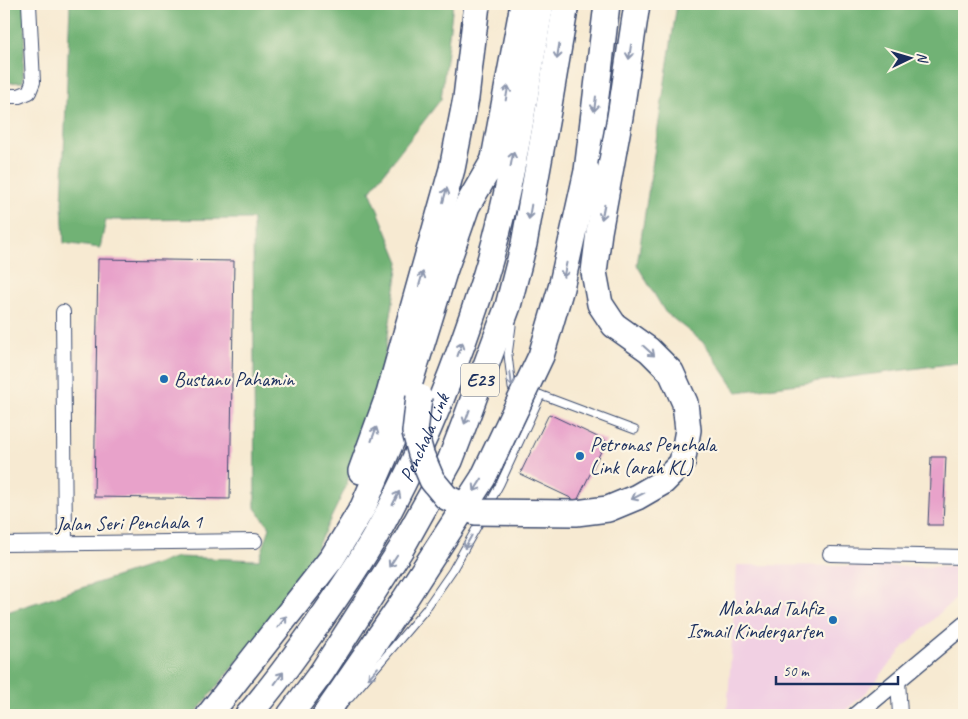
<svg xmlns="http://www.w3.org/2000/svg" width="968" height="719" font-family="Caveat,sans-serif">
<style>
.built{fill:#f1d0e3}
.forest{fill:#71b274;stroke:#467069}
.building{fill:#e8a2ca}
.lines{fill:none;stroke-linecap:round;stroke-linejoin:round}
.service-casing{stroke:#3c4b6f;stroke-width:9}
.minor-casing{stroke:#3c4b6f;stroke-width:16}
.tertiary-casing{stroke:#3c4b6f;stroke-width:19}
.motorway-casing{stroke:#3c4b6f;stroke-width:28}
.service{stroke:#fff;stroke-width:7}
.minor{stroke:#fff;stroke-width:14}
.tertiary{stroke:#fff;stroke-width:16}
.motorway{stroke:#fff;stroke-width:25}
.motorway-bridge-casing{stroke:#3c4b6f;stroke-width:28;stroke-linecap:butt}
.motorway-bridge{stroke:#fff;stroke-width:25}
.oneway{stroke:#8d97ae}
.poi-dot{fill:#1f6fb2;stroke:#fcf5e5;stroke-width:2}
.labels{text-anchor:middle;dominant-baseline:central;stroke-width:4.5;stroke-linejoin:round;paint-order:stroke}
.shield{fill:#fcf5e5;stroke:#5e6a86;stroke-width:1}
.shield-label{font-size:19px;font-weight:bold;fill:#1b2f5e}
.poi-label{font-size:20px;fill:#1b2f5e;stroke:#fcf5e5;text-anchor:start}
.street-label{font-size:20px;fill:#1b2f5e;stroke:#fcf5e5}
</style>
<rect width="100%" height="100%" fill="#fcf5e5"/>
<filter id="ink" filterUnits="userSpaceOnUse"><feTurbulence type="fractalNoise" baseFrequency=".02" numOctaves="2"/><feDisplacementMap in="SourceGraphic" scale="10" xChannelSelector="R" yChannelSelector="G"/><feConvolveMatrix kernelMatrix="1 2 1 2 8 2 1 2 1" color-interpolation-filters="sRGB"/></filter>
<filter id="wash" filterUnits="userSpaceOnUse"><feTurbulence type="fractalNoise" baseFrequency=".0096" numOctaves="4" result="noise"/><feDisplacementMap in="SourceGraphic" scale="20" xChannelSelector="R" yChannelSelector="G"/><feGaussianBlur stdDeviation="1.12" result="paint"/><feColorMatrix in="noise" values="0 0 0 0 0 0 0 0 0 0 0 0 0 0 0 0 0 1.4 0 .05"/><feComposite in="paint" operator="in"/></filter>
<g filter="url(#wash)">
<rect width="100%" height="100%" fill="#f7ead2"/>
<polygon class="built" points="737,565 964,567 964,590 902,649 867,692 840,715 727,715"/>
<g class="forest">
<polygon points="4,4 26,4 23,82 4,83"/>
<polygon points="70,4 453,4 441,99 370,191 399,262 378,401 343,493 298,586 194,715 4,715 4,613 177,557 259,560 270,528 255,508 253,219 106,220 100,248 64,243 62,204"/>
<polygon points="677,4 964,4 964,362 737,392 705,344 665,312 637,265"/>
</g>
<g id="blocks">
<g class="building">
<polygon points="98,259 234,261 230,499 94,497"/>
<polygon points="549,414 606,441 577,501 520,474"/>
<polygon points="931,457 946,457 943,525 928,525"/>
</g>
</g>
</g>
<g filter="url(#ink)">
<use href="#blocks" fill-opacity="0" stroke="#3c4b6f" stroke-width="1"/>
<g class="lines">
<defs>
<g id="service">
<polyline points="512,326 508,355 512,388 521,390"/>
<polyline points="539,394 635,430"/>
<polyline points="488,506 500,484 541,395"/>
<polyline points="350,698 425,610 452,571 482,518"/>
</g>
<g id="minor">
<polyline points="4,96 19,96 29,92 33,82 29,4"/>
<polyline points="63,312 65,543"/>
<polyline points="4,544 255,541"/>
<polyline points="830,554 964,557"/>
<polyline points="898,680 900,715"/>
</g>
<polyline id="tertiary" points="856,715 964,625"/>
<g id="motorway">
<polyline points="492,169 523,4"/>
<polyline points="587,171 607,4"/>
<polyline points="361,471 389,394 452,169 466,98 477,4"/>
<polyline points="209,715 332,558 363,507 392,440 444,272 467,206 495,158"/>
<path id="s1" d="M 248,715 C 273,687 295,656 317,625 C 339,593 362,561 381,526 C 424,447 458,363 485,277 C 512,189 525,94 541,4"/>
<polyline points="290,715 322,672 401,549 450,461 465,422 508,306 524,244 548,111 566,4"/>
<polyline points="325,715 403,602"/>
</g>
</defs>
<use href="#service" class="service-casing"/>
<use href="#minor" class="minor-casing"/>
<use href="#tertiary" class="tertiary-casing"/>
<use href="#motorway" class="motorway-casing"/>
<use href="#service" class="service"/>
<use href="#minor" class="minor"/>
<use href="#tertiary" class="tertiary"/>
<use href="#motorway" class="motorway"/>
<defs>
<g id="motorway-bridge">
<polyline points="419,397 415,432 421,454 432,480 446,497 475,512 576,513 608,509 637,497 663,482 682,463 688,430 685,403 671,372 649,350 614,325 600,304 594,272 599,232 620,117 637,4"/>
<polyline points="403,602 483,478 541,356 561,288 587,171"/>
</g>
</defs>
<use href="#motorway-bridge" class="motorway-bridge-casing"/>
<use href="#motorway-bridge" class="motorway-bridge"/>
</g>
<defs><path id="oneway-shaft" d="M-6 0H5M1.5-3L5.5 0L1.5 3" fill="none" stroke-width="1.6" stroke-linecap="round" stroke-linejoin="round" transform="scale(1.25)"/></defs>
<g class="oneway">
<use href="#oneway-shaft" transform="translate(558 52) rotate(99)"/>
<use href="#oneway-shaft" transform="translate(630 52) rotate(98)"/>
<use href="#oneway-shaft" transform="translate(507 93) rotate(-80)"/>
<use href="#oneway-shaft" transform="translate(595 104) rotate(97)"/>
<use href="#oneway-shaft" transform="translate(512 159) rotate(-79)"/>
<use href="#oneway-shaft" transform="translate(445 195) rotate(-75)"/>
<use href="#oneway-shaft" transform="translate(530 212) rotate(100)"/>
<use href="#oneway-shaft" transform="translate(603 212) rotate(101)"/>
<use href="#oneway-shaft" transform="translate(565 270) rotate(102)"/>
<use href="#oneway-shaft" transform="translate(421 279) rotate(-74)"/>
<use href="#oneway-shaft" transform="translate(460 349) rotate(-70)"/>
<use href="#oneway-shaft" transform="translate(649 351) rotate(42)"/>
<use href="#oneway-shaft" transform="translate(511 379) rotate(83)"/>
<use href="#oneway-shaft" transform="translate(467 417) rotate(110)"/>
<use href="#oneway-shaft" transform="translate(374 434) rotate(-70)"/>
<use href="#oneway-shaft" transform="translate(478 485) rotate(122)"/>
<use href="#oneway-shaft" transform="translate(638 496) rotate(153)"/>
<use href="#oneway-shaft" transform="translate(396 498) rotate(-63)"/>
<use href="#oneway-shaft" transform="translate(468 542) rotate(119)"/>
<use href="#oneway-shaft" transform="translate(393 561) rotate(123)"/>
<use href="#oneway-shaft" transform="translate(282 622) rotate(-52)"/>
<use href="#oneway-shaft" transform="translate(373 673) rotate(131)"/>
<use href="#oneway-shaft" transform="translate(279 678) rotate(-54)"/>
</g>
</g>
<g class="poi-dot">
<circle cx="164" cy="379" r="5"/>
<circle cx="580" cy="456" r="5"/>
<circle cx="833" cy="620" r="5"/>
</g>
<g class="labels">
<rect class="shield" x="461" y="363.5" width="38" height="33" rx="4"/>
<g class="shield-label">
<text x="480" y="380">E23</text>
</g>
<g class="poi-label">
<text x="174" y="379">Bustanu Pahamin</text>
<text x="590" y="444">Petronas Penchala<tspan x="590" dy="23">Link (arah KL)</tspan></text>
<text x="823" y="608" text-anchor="end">Ma’ahad Tahfiz<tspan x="823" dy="23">Ismail Kindergarten</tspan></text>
</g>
<g class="street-label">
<text stroke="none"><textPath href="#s1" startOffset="330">Penchala Link</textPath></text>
<text transform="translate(129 523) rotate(-1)">Jalan Seri Penchala 1</text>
</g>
</g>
<rect width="968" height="719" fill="none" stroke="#fcf5e5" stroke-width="20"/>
<g transform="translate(910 58) rotate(85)" stroke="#fcf5e5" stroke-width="4" paint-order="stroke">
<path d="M0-4L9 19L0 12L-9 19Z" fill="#1b2f5e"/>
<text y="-8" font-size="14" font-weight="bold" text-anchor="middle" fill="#1b2f5e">N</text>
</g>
<path d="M776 676v8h122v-8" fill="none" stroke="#1b2f5e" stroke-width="2.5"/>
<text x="783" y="676" font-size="15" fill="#1b2f5e" stroke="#fcf5e5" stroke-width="4" paint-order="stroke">50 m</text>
</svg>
